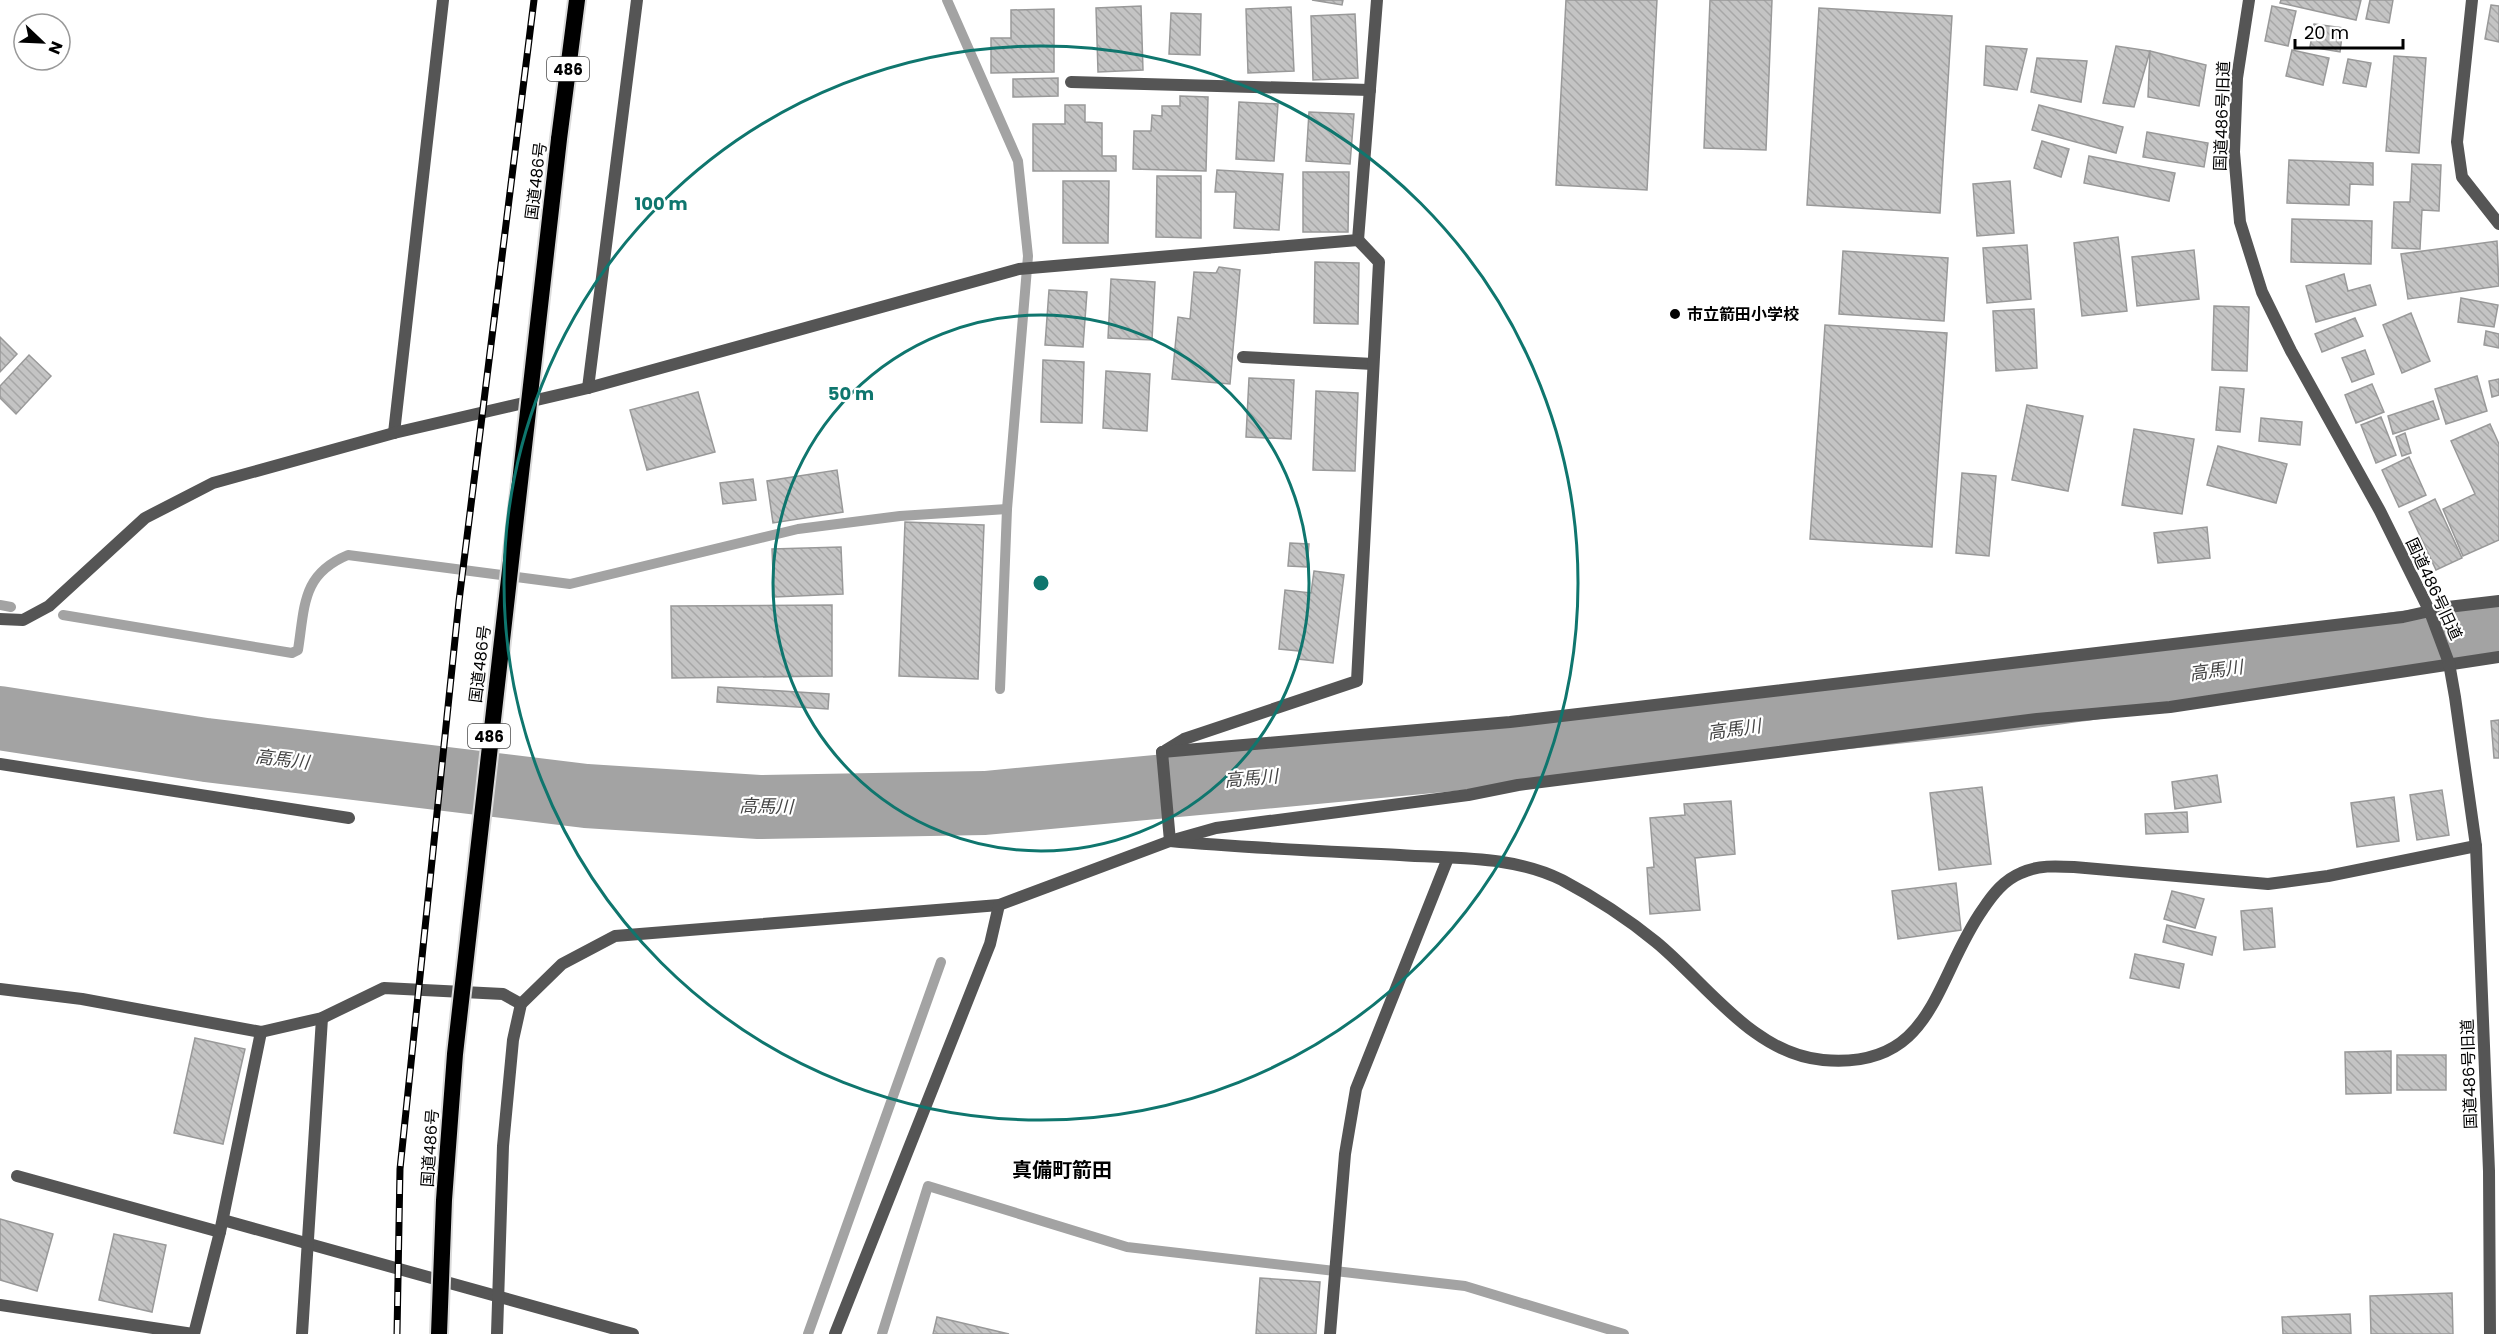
<svg xmlns="http://www.w3.org/2000/svg" width="2499" height="1334" font-family="Poppins,'Noto Sans JP',sans-serif">
<style>
.lines{fill:none;stroke-linecap:round;stroke-linejoin:round}
.stream{stroke:#a3a3a3;stroke-width:10}
.river{stroke:#a3a3a3;stroke-width:64}
.building{fill:url(#building-back-hatch);stroke:#999;stroke-width:1.5}
.trunk-casing{stroke:#dbdbdb;stroke-width:20}
.minor{stroke:#555;stroke-width:12}
.tertiary{stroke:#555;stroke-width:12}
.trunk{stroke:#000;stroke-width:16}
.rail-casing{stroke:#000;stroke-width:7}
.rail{stroke:#fff;stroke-width:4.5;stroke-dasharray:14;stroke-linecap:butt}
.trunk-bridge-casing{stroke:#dbdbdb;stroke-width:20;stroke-linecap:butt}
.trunk-bridge{stroke:#000;stroke-width:16}
.ring{fill:none;stroke:#0f766e;stroke-width:3}
.poi-dot{fill:#000;stroke:#fff;stroke-width:2}
.labels{text-anchor:middle;dominant-baseline:central;stroke-width:4.5;stroke-linejoin:round;paint-order:stroke}
.shield{fill:#fff;stroke:#4c4c4c;stroke-width:1.5}
.shield-label{font-size:15px;font-weight:bold;fill:#000}
.street-label{font-size:16px;fill:#000;stroke:#fff}
.poi-label{font-size:16px;font-weight:bold;fill:#000;stroke:#fff;text-anchor:start}
.water-label{font-size:18px;font-style:italic;fill:#444;stroke:#fff}
.quarter-label{font-size:20px;font-weight:bold;fill:#000;stroke:#fff}
.centre{fill:#0f766e;stroke:#fff;stroke-width:3}
.ring-label{font-size:18px;text-anchor:middle;font-weight:bold;fill:#0f766e;stroke:#fff;stroke-width:4.5;stroke-linejoin:round;paint-order:stroke}
</style>
<defs>
<pattern id="building-back-hatch" width="6" height="6" patternUnits="userSpaceOnUse" patternTransform="scale(1.5)"><rect width="6" height="6" fill="#c4c4c4"/><path d="M-1 5l2 2M0 0l6 6M5-1l2 2" fill="none" stroke="#a7a7a7"/></pattern>
</defs>
<rect width="100%" height="100%" fill="#fff"/>
<g class="lines">
<g class="stream">
<polyline points="947,0 1018,161 1028,256 1007,509 1000,689"/>
<polyline points="0,605 11,607"/>
<path d="M 63,615 L 292,653 L 298,650 C 305,605 302,574 348,555 L 570,584 L 798,529 L 900,516 L 1007,509"/>
<polyline points="981,819 987,789"/>
<polyline points="808,1334 941,962"/>
<polyline points="882,1334 928,1186 1127,1247 1465,1286 1624,1334"/>
</g>
<path class="river" d="M 0,718 L 206,750 L 586,796 L 759,807 L 985,803 L 1667,739 C 1780,721 1895,714 2009,699 C 2173,678 2335,651 2499,630"/>
</g>
<g class="building">
<polygon points="1312,0 1343,0 1342,5"/>
<polygon points="1566,0 1657,0 1647,190 1556,185"/>
<polygon points="1710,0 1772,0 1766,150 1704,148"/>
<polygon points="2281,0 2361,0 2356,20 2280,3"/>
<polygon points="2370,0 2393,0 2389,23 2366,19"/>
<polygon points="2491,5 2499,6 2499,42 2485,39"/>
<polygon points="1141,6 1143,70 1098,72 1096,8"/>
<polygon points="2272,6 2296,11 2288,46 2265,41"/>
<polygon points="1291,7 1294,71 1248,73 1246,9"/>
<polygon points="1819,8 1952,16 1940,213 1807,205"/>
<polygon points="1054,9 1054,72 991,73 991,38 1011,38 1011,10"/>
<polygon points="1171,13 1201,14 1200,55 1169,54"/>
<polygon points="1355,14 1358,78 1313,80 1311,16"/>
<polygon points="2314,24 2343,28 2340,52 2310,47"/>
<polygon points="1986,46 2027,49 2017,90 1984,85"/>
<polygon points="2116,46 2150,51 2134,107 2103,103"/>
<polygon points="2292,50 2329,58 2323,85 2286,76"/>
<polygon points="2150,51 2206,65 2199,106 2148,97"/>
<polygon points="2394,56 2426,58 2419,153 2386,151"/>
<polygon points="2037,58 2087,61 2081,102 2031,92"/>
<polygon points="2348,59 2371,63 2366,87 2343,83"/>
<polygon points="1058,78 1058,96 1013,97 1013,79"/>
<polygon points="1180,96 1208,97 1206,171 1133,169 1134,131 1151,131 1152,115 1162,116 1162,106 1180,106"/>
<polygon points="1239,102 1278,104 1274,161 1236,159"/>
<polygon points="1065,105 1085,105 1085,122 1102,123 1102,156 1116,156 1116,171 1033,171 1033,124 1065,124"/>
<polygon points="2039,105 2123,127 2116,153 2032,130"/>
<polygon points="1309,112 1354,114 1350,164 1306,161"/>
<polygon points="2147,132 2208,143 2204,167 2143,157"/>
<polygon points="2042,141 2069,149 2061,177 2034,168"/>
<polygon points="2089,156 2175,173 2169,201 2084,183"/>
<polygon points="2289,160 2373,163 2373,185 2350,184 2349,205 2287,203"/>
<polygon points="2412,164 2441,165 2439,211 2422,210 2420,249 2392,248 2394,202 2410,202"/>
<polygon points="1217,170 1283,174 1279,230 1234,228 1236,192 1215,192"/>
<polygon points="1303,172 1349,172 1348,232 1303,232"/>
<polygon points="1157,176 1201,176 1201,238 1156,237"/>
<polygon points="1063,181 1109,181 1108,243 1063,243"/>
<polygon points="2010,181 2014,233 1977,236 1973,184"/>
<polygon points="2292,219 2372,221 2371,264 2291,262"/>
<polygon points="2118,237 2127,311 2082,316 2074,243"/>
<polygon points="2497,241 2499,286 2408,299 2401,254"/>
<polygon points="2027,245 2031,299 1987,303 1983,248"/>
<polygon points="2194,250 2199,299 2137,306 2132,257"/>
<polygon points="1843,251 1948,258 1944,321 1839,314"/>
<polygon points="1315,262 1359,263 1358,324 1314,323"/>
<polygon points="1219,267 1240,270 1230,384 1172,379 1178,317 1190,319 1194,272 1216,273"/>
<polygon points="2344,274 2348,291 2370,285 2376,305 2316,322 2306,286"/>
<polygon points="1111,279 1155,282 1152,340 1108,338"/>
<polygon points="1049,290 1087,292 1083,347 1045,345"/>
<polygon points="2461,298 2498,305 2494,327 2458,322"/>
<polygon points="2214,306 2249,307 2247,371 2212,370"/>
<polygon points="2034,309 2037,368 1996,371 1993,311"/>
<polygon points="2411,313 2430,361 2402,373 2383,325"/>
<polygon points="2355,318 2363,336 2322,352 2315,334"/>
<polygon points="1825,325 1947,333 1932,547 1810,539"/>
<polygon points="2486,331 2499,334 2499,348 2484,345"/>
<polygon points="0,337 17,354 0,372"/>
<polygon points="2365,350 2374,374 2352,382 2342,358"/>
<polygon points="29,355 51,376 16,414 0,398 0,386"/>
<polygon points="1043,360 1084,362 1082,423 1041,422"/>
<polygon points="1106,371 1150,374 1147,431 1103,428"/>
<polygon points="2477,376 2487,411 2446,424 2435,389"/>
<polygon points="1249,378 1294,380 1291,439 1246,437"/>
<polygon points="2499,379 2499,395 2492,397 2489,381"/>
<polygon points="2372,384 2384,412 2356,423 2345,395"/>
<polygon points="2220,387 2244,389 2240,432 2216,430"/>
<polygon points="1316,391 1358,393 1355,471 1313,470"/>
<polygon points="698,392 715,452 647,470 630,410"/>
<polygon points="2433,401 2439,419 2393,434 2388,416"/>
<polygon points="2027,405 2083,416 2068,491 2012,480"/>
<polygon points="2381,417 2396,455 2376,463 2361,425"/>
<polygon points="2261,418 2302,422 2300,445 2259,441"/>
<polygon points="2490,424 2499,444 2499,540 2463,556 2443,509 2475,494 2451,441"/>
<polygon points="2134,429 2194,439 2182,514 2122,505"/>
<polygon points="2405,433 2411,453 2402,456 2396,437"/>
<polygon points="2218,446 2287,464 2276,503 2207,485"/>
<polygon points="2409,457 2426,495 2399,507 2382,470"/>
<polygon points="837,470 843,512 773,523 767,481"/>
<polygon points="1962,473 1996,476 1989,556 1956,553"/>
<polygon points="753,479 756,500 723,504 720,483"/>
<polygon points="2435,499 2462,558 2436,570 2409,512"/>
<polygon points="905,522 984,525 978,679 899,676"/>
<polygon points="2207,527 2210,558 2158,563 2154,533"/>
<polygon points="1290,543 1309,544 1307,567 1288,566"/>
<polygon points="841,547 843,594 774,597 772,549"/>
<polygon points="1314,571 1344,575 1333,663 1298,659 1299,651 1279,649 1285,590 1311,593"/>
<polygon points="832,605 832,676 672,678 671,606"/>
<polygon points="718,687 829,694 828,709 717,702"/>
<polygon points="2499,720 2499,758 2494,758 2491,721"/>
<polygon points="2217,775 2221,802 2175,809 2172,782"/>
<polygon points="1982,787 1991,864 1939,870 1930,793"/>
<polygon points="2442,790 2449,835 2417,840 2410,795"/>
<polygon points="2394,797 2399,841 2357,847 2351,803"/>
<polygon points="1731,801 1735,854 1695,858 1700,910 1650,914 1647,868 1654,867 1650,818 1685,815 1684,804"/>
<polygon points="2187,812 2188,832 2146,834 2145,814"/>
<polygon points="1956,883 1961,930 1898,939 1892,891"/>
<polygon points="2172,891 2204,899 2195,928 2164,919"/>
<polygon points="2272,908 2275,947 2244,950 2241,911"/>
<polygon points="2167,925 2216,937 2212,955 2163,942"/>
<polygon points="2135,954 2184,964 2179,988 2130,978"/>
<polygon points="195,1038 245,1049 223,1144 174,1133"/>
<polygon points="2391,1051 2391,1093 2346,1094 2345,1052"/>
<rect x="2397" y="1055" width="49" height="35"/>
<polygon points="0,1219 53,1234 37,1291 0,1280"/>
<polygon points="114,1234 166,1245 152,1312 99,1300"/>
<polygon points="1260,1278 1320,1282 1316,1334 1256,1334"/>
<polygon points="2452,1293 2453,1334 2371,1334 2370,1296"/>
<polygon points="2350,1314 2351,1334 2283,1334 2282,1317"/>
<polygon points="937,1317 1009,1334 933,1334"/>
</g>
<g class="lines">
<defs>
<polyline id="trunk" points="559,139 577,0"/>
</defs>
<use href="#trunk" class="trunk-casing"/>
<g class="minor">
<polyline points="2472,0 2457,142 2462,177 2499,224"/>
<polyline points="1071,82 1370,90"/>
<polyline points="1243,357 1373,364"/>
<polyline points="588,388 637,0"/>
<polyline points="394,433 443,0"/>
<polyline points="0,619 23,620 49,606 145,518 213,483 394,433 588,388 1019,269 1358,240 1377,0"/>
<polyline points="1166,750 1184,739 1357,681 1379,262 1358,240"/>
<path d="M 1162,752 L 1170,841 C 1246,848 1323,851 1400,855 C 1454,859 1512,855 1562,880 C 1594,897 1628,919 1656,942 C 1706,983 1753,1054 1823,1060 C 1935,1070 1934,978 1983,909 C 1993,894 2004,880 2021,873 C 2038,865 2056,866 2074,867 L 2268,884 L 2328,876 L 2476,846"/>
<polyline points="1162,752 1510,722 2403,617 2448,607 2499,601"/>
<polyline points="0,764 349,818"/>
<polyline points="0,989 82,999 261,1032 322,1018 384,988 503,994 521,1004"/>
<polyline points="17,1176 220,1232"/>
<polyline points="223,1220 633,1334"/>
<polyline points="0,1305 193,1334"/>
<polyline points="194,1334 220,1232 261,1032"/>
<polyline points="302,1334 322,1018"/>
<polyline points="497,1334 503,1146 513,1040 521,1004 562,964 615,936 999,905 1170,841 1216,828 1468,795 1518,785 2037,719 2170,707 2499,657"/>
<polyline points="835,1334 990,944 999,905"/>
<polyline points="1330,1334 1345,1154 1356,1089 1448,858"/>
</g>
<polyline class="tertiary" points="2249,0 2237,78 2234,152 2240,222 2262,292 2291,351 2380,511 2430,612 2449,663 2455,697 2476,846 2489,1171 2490,1334"/>
<use href="#trunk" class="trunk"/>
<defs>
<polyline id="rail" points="397,1334 400,1169 459,601 534,0"/>
</defs>
<use href="#rail" class="rail-casing"/>
<use href="#rail" class="rail"/>
<defs>
<polyline id="trunk-bridge" points="439,1334 444,1200 455,1054 559,139"/>
</defs>
<use href="#trunk-bridge" class="trunk-bridge-casing"/>
<use href="#trunk-bridge" class="trunk-bridge"/>
</g>
<g class="ring">
<circle cx="1041" cy="583" r="268"/>
<circle cx="1041" cy="583" r="537"/>
</g>
<circle class="poi-dot" cx="1675" cy="314" r="6"/>
<g class="labels">
<g class="shield">
<rect x="547" y="57" width="42" height="24" rx="4.5"/>
<rect x="468" y="724" width="42" height="24" rx="4.5"/>
</g>
<g class="shield-label">
<text x="568" y="69">486</text>
<text x="489" y="736">486</text>
</g>
<g class="street-label">
<text transform="translate(2222 116) rotate(-88)">国道486号旧道</text>
<text transform="translate(536 181) rotate(-83)">国道486号</text>
<text transform="translate(2434 589) rotate(65)">国道486号旧道</text>
<text transform="translate(480 664) rotate(-83)">国道486号</text>
<text transform="translate(2469 1074) rotate(-92)">国道486号旧道</text>
<text transform="translate(430 1148) rotate(-86)">国道486号</text>
</g>
<g class="poi-label">
<text x="1687" y="314">市立箭田小学校</text>
</g>
<g class="water-label">
<text transform="translate(2216 670) rotate(-8)">高馬川</text>
<text transform="translate(1734 729) rotate(-8)">高馬川</text>
<text transform="translate(282 759) rotate(7)">高馬川</text>
<text transform="translate(1251 778) rotate(-5)">高馬川</text>
<text transform="translate(766 806) rotate(1)">高馬川</text>
</g>
<g class="quarter-label">
<text x="1062" y="1170">真備町箭田</text>
</g>
</g>
<circle cx="1041" cy="583" r="9" class="centre"/>
<g class="ring-label">
<text x="661" y="210">100 m</text>
<text x="851" y="400">50 m</text>
</g>
<g transform="translate(42 42) rotate(113)"><circle r="28" fill="#ffffff" stroke="#999999" stroke-width="1.5"/>
<path d="M0-4.5L10 22L0 15L-10 22Z" fill="#000000"/>
<text y="-9" font-size="16" font-weight="bold" text-anchor="middle" fill="#000000">N</text>
</g>
<path d="M2295 39v9h108v-9" fill="none" stroke="#000000" stroke-width="3"/>
<text x="2304" y="39" font-size="18" fill="#000000" stroke="#ffffff" stroke-width="4.5" paint-order="stroke">20 m</text>
</svg>
